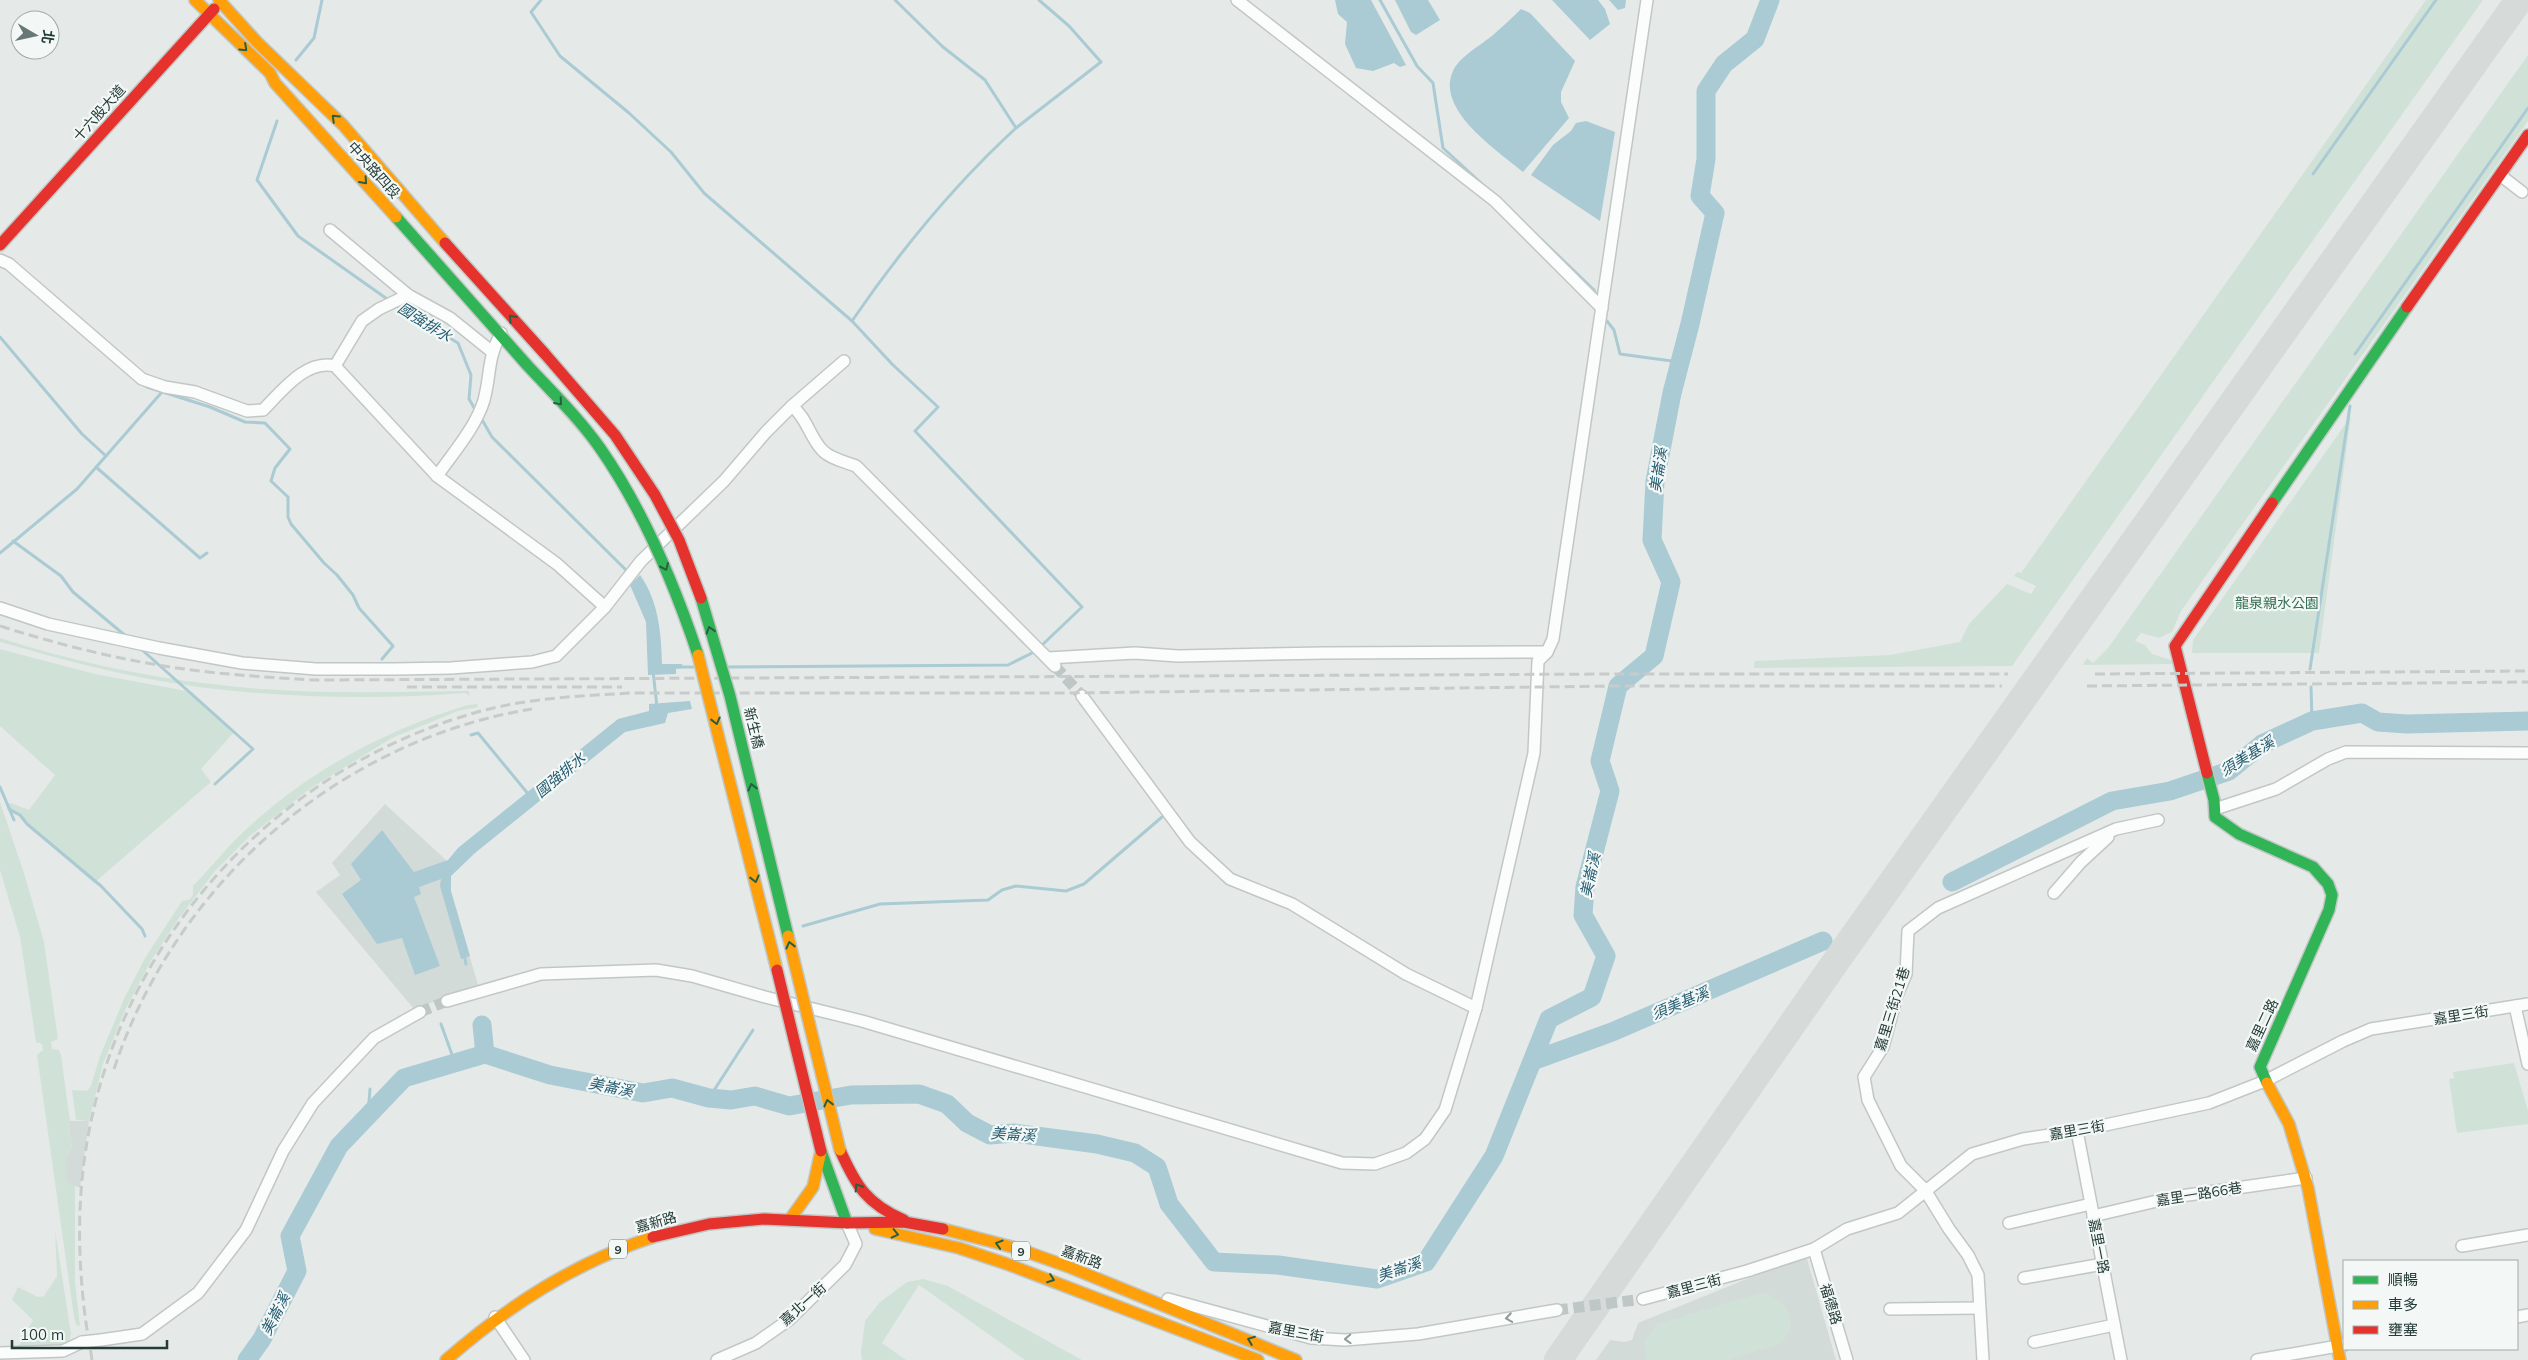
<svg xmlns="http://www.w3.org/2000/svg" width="2528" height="1360" font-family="Mulish,'Noto Sans TC',sans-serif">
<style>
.built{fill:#d3dbd8}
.green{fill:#d0e2d7}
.water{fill:#aacad4}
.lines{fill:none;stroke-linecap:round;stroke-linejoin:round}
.stream{stroke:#aacad4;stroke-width:3}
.river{stroke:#aacad4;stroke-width:19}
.taxiway{stroke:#d6dad9;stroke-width:28}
.street-tunnel{stroke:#bec7c5;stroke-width:11;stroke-dasharray:11 5.5;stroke-linecap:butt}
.street-casing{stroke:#c2c7c5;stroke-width:14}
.fast-casing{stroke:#c0c7c5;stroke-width:14}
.slow-casing{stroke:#c0c7c5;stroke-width:14}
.jam-casing{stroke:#c0c7c5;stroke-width:14}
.street{stroke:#fbfcfc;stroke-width:11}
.fast{stroke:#30b455;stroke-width:11}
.slow{stroke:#ff9f0a;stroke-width:11}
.jam{stroke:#e5322d;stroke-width:11}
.rail{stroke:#c7cbca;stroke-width:3;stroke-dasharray:10 5;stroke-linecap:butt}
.street-bridge-casing{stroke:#c2c7c5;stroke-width:14;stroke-linecap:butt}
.fast-bridge-casing{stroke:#c0c7c5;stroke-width:14;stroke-linecap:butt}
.slow-bridge-casing{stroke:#c0c7c5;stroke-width:14;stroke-linecap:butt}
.jam-bridge-casing{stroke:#c0c7c5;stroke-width:14;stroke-linecap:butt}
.street-bridge{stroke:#fbfcfc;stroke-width:11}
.fast-bridge{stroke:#30b455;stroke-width:11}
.slow-bridge{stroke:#ff9f0a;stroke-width:11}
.jam-bridge{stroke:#e5322d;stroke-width:11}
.oneway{stroke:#285f41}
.oneway2{stroke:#909c9a}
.labels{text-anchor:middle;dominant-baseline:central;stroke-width:4.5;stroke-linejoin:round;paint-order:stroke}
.shield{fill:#f3f8f6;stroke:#627471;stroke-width:1}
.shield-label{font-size:12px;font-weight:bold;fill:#243b38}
.street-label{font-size:14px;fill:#243b38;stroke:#f3f8f6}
.park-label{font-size:14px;fill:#326f50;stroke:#f3f8f6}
.water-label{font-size:15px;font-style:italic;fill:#245c72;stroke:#f3f8f6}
</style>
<rect width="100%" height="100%" fill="#e5eae8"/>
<g class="built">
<polygon points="385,804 446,860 451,876 451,892 478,985 414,1009 316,892 340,875 332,863"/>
<polygon points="68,1121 89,1121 80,1188 67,1183 64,1169 65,1158 72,1148"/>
<polygon points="1806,1255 1836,1360 1596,1360 1610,1340 1624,1342 1632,1340 1638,1323"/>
</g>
<g class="green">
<polygon points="2426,0 2483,0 2012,666 1754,668 1755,661 1890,655 1960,642 1969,624 2007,584 2031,594 2036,586 2014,576 2017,572 2021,573"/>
<polygon points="2528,55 2528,121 2181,611 2172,632 2159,638 2141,633 2135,641 2145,645 2152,654 2174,661 2174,664 2083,665 2087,658 2093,663 2108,648"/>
<polygon points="2351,416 2319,653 2192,653 2193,640"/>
<path d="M 0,638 C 68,660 140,676 211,684 C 297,695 383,692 469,691 L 470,696 L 465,693 C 377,700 273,698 185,685 C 123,676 63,660 4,643 L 0,642 Z"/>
<polygon points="0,649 95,674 192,692 235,731 201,769 211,782 94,883 18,816 9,811 6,804 11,803 29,810 55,775 0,726"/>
<path d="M 477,704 L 478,707 L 458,711 L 392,738 L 311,788 L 250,836 L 215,871 L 179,918 L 152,959 L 126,1008 L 103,1064 L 89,1121 L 76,1120 L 72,1090 L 87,1091 L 91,1086 L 100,1056 L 124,999 L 145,958 L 182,901 L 189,900 L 193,895 L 193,886 C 207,871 220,856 234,841 C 299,776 381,731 468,705 Z"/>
<polygon points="0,802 24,873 44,942 58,1039 51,1042 52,1049 59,1050 61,1055 70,1121 68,1122 72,1148 65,1158 67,1183 72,1183 75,1187 75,1282 80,1326 76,1325 74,1317 37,1055 43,1050 42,1044 36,1042 20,937 0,870"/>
<polygon points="2514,1063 2528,1111 2528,1124 2457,1133 2449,1079 2454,1078 2453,1072"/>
<polygon points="55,1230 71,1334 69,1343 64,1347 17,1349 33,1320 12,1300 18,1287 38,1297 44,1296 57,1276"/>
<polygon points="923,1279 948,1286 1082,1360 1025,1360 919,1285 882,1343 906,1360 862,1360 861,1352 865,1321 880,1302 907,1282"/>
<path d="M 1761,1293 C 1788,1297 1802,1326 1779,1344 L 1728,1360 L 1647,1360 L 1644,1342 L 1657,1324 Z"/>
</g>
<g class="water">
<polygon points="1335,0 1371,0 1406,65 1400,67 1394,63 1373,71 1356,68 1345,44 1347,22 1338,14"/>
<polygon points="1395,0 1428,0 1440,20 1416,35 1411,32"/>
<polygon points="1552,0 1598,0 1605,9 1610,24 1590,40"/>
<polygon points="1609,0 1626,0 1625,8 1618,10"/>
<path d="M 1521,9 L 1530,13 L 1575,61 L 1561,92 L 1561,102 L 1569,118 L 1523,172 C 1498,151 1435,110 1453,71 C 1460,56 1480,46 1493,35 C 1502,27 1512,18 1521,9 Z"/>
<polygon points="1586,121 1615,132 1600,221 1531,175 1553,145 1571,131 1576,123"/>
<path d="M 640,575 C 659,602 661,633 662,664 L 682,664 L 683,668 L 676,669 L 676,674 L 648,675 L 646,622 L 630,585 Z"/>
<polygon points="690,701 692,709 668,713 665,723 625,732 475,853 451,876 451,891 470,956 461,959 440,886 441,879 419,887 421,894 414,897 440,966 415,975 402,938 377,944 342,894 361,880 351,864 382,830 414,872 448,860 458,848 618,719 649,711 649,704"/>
</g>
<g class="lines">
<g class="stream">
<polyline points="541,0 531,12 560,56 629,113 671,152 704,193 852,321 892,364 938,407 915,431 1082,607 1040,647"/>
<polyline points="1380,0 1417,66 1433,83 1443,148 1481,183"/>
<polyline points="296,60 314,38 322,0"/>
<polyline points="277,121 257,180 298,236 390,301"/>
<polyline points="1016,128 1101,62 1069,26 1039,0"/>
<polyline points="2313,174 2436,0"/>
<polyline points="1542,240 1594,290 1596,295"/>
<polyline points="395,305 458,343 471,375 469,399 476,411"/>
<path d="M 852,321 C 900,251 954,185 1016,128 L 985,80 L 943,47 L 895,0"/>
<polyline points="1607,321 1614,330 1620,354 1679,362"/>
<polyline points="0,337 82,434 106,456"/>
<polyline points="2355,354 2528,108"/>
<polyline points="147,387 210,407 245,422 265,423 290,449 275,468 271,481 288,497 288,517 291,524 324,563 337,575 353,595 359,608 393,646 382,659"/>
<polyline points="481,418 492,437 628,572"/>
<polyline points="96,467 200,558 207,553"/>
<polyline points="13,541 61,576 73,592 127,637"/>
<polyline points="0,553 77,489 162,392"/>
<polyline points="140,648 253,749 215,784"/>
<polyline points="680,667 697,667"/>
<polyline points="725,667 1008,665 1036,651"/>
<polyline points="2310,669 2350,406"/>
<polyline points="653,671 657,707"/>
<polyline points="2311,687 2312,721"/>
<polyline points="471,735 478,733 529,795"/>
<polyline points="0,787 14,820"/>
<polyline points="9,809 20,815 27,824 101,886 142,929 145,936"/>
<polyline points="803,926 880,904 988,900 1002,890 1016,886 1066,891 1084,884 1162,817"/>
<polyline points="464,954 466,964"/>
<polyline points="441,1024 455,1063"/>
<polyline points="709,1098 753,1030"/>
<polyline points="368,1115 370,1089"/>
</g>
<g class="river">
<polyline points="1952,882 2112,801 2170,791 2229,771 2262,744 2312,721 2362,713 2378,722 2407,724 2528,721"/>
<polyline points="482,1025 485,1054"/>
<polyline points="1535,1060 1612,1032 1823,941"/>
<polyline points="247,1360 262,1339 297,1271 290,1236 339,1146 404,1078 485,1054 550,1075 643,1093 672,1088 709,1098 731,1100 755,1096 789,1106 851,1095 919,1094 947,1104 967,1123 990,1135 1014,1133 1097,1144 1135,1153 1157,1167 1169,1204 1214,1262 1278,1265 1377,1279 1426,1262 1494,1156 1549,1019 1592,997 1606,956 1583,915 1585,887 1610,791 1600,761 1618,686 1654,656 1671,582 1652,540 1655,481 1672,393 1690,324 1715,213 1700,196 1706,159 1706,91 1724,64 1755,39 1770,0"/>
</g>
<polyline class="taxiway" points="1558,1360 1839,957 2519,0"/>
<g class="street-tunnel">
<polyline points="1055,666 1082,696"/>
<polyline points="420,1012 447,1001"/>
<polyline points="1557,1310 1643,1299"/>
</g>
<defs>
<g id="street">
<polyline points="1237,0 1495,201 1602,308"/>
<polyline points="2500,175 2522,192"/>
<polyline points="330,230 408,295 450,318 491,351"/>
<path d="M 0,260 L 9,264 L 142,379 L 165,387 L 195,392 L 247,411 L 263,410 C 282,391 306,359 335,366 L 437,476 L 557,564 L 605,607"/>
<polyline points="335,366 362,321 379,309 408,295"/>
<polyline points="792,406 844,361"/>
<path d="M 437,476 C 453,453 476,427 484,400 C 491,374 487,359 501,333"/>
<path d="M 0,608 L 48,624 L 159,648 L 242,663 L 316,669 L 393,669 L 451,668 L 532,662 L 556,656 L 605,607 L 641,561 L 724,481 L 766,432 L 792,406 C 807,418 810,438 823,451 C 831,459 846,462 856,466 L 1055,666"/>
<polyline points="1048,658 1135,653 1178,656 1323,653 1547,652"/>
<polyline points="1082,696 1190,842 1230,879 1292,904 1406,974 1476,1008"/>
<polyline points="2215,809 2276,789 2328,759 2346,752 2528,753"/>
<polyline points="2054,893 2081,862 2108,837"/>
<polyline points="447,1001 541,974 656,970 692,976 765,997 862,1021 1342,1163 1375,1164 1406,1153 1425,1139 1445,1110 1476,1008 1534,753 1538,661 1547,652 1553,639 1647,0"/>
<polyline points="2515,1006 2528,1064"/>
<polyline points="2077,1131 2121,1360"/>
<polyline points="2093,1216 2174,1197 2306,1178"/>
<polyline points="2009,1223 2091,1204"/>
<polyline points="2462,1246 2528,1235"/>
<polyline points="1814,1249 1847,1360"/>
<polyline points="2024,1278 2103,1264"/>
<polyline points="1168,1299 1311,1338 1345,1340 1418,1334 1557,1310"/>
<polyline points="1643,1299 1747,1271 1814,1249 1847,1229 1898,1213 1972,1154 2023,1139 2077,1131 2209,1103 2265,1081 2343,1041 2371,1029 2528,1004"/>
<polyline points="1890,1309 1979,1308"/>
<polyline points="495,1317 524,1360"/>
<polyline points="2517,1317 2528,1315"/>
<polyline points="101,1340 142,1334 198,1293 246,1230 283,1151 313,1103 374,1038 420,1012"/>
<polyline points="2034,1342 2114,1325"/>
<polyline points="0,1353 63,1351 82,1342"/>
<polyline points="717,1360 756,1343 790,1319 845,1265 856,1244 847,1223"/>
<polyline points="1983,1360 1978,1275 1968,1255 1949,1229 1925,1190 1901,1166 1868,1100 1864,1077 1883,1047 1897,995 1906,974 1908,931 1938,908 2116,829 2158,820"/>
<polyline points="2257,1360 2344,1345"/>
</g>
<g id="fast">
<polyline points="396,217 527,365"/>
<polyline points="2272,503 2407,307"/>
<polyline points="2207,773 2214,800 2215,817 2239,834 2313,867 2328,884 2332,895 2329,910 2260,1067 2267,1083"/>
<polyline points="821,1151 847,1223"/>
</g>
<g id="slow">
<polyline points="195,0 270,73 275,83 396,217"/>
<polyline points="219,0 257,42 343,125 445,243"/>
<polyline points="2267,1083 2289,1124 2308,1188 2340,1360"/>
<polyline points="791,1218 813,1187 821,1151"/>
<polyline points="875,1229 959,1248 1007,1264 1258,1360"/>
<polyline points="943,1229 1016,1248 1069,1267 1296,1360"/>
<path d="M 446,1360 C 508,1306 574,1263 653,1237"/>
</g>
<g id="jam">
<polyline points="445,243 545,354"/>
<polyline points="0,245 214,9"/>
<polyline points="2407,307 2528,135"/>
<polyline points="2207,773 2175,646 2272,503"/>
<path d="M 840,1150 C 856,1186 867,1204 904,1220"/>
<polyline points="653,1237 709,1224 764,1219 848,1223 904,1222 943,1229"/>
</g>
</defs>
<use href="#street" class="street-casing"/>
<use href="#fast" class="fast-casing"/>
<use href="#slow" class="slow-casing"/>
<use href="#jam" class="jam-casing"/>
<use href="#street" class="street"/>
<use href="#fast" class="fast"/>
<use href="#slow" class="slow"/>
<use href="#jam" class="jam"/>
<g class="rail">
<path d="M 0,626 C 54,643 108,657 164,666 C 213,674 263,677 313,680 L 1615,674 L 2008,674"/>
<polyline points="2095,674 2528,671"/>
<polyline points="2087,686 2528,682"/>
<polyline points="407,687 622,687"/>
<path d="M 114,1069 C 175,884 339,740 532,709"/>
<path d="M 92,1360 C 90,1345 87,1331 85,1316 C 80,1275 78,1233 81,1192 C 97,967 259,775 474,713 C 525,698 579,696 631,693 L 1068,693 L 1615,686 L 2002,686"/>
</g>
<defs>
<polyline id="street-bridge" points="82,1342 101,1340"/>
<g id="fast-bridge">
<path d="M 527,365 C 552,392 579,418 600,448 C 644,511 674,583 698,655"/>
<polyline points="701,598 730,696 788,936"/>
</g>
<g id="slow-bridge">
<polyline points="698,655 777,970"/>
<polyline points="788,936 840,1150"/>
</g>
<g id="jam-bridge">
<polyline points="545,354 615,435 655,495 679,540 701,598"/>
<polyline points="777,970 821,1151"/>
</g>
</defs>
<use href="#street-bridge" class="street-bridge-casing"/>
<use href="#fast-bridge" class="fast-bridge-casing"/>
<use href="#slow-bridge" class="slow-bridge-casing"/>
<use href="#jam-bridge" class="jam-bridge-casing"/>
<use href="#street-bridge" class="street-bridge"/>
<use href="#fast-bridge" class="fast-bridge"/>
<use href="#slow-bridge" class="slow-bridge"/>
<use href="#jam-bridge" class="jam-bridge"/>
</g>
<defs><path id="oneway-chevron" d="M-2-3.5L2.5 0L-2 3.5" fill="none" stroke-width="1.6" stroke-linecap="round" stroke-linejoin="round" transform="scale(1.25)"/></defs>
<g class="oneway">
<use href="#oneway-chevron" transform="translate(244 48) rotate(43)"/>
<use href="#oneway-chevron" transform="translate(335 118) rotate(-136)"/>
<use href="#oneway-chevron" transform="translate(364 181) rotate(48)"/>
<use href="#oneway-chevron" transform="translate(512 318) rotate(-132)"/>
<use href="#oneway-chevron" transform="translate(559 402) rotate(49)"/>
<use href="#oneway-chevron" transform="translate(665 567) rotate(66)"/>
<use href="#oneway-chevron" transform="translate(710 630) rotate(-107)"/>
<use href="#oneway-chevron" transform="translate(716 721) rotate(76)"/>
<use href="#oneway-chevron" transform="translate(752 787) rotate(-104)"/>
<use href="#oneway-chevron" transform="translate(755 879) rotate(76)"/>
<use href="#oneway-chevron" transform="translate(790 945) rotate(-104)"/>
<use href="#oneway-chevron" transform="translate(828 1103) rotate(-104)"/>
<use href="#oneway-chevron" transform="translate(858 1187) rotate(-123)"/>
<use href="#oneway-chevron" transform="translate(895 1234) rotate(13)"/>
<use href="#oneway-chevron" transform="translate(999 1244) rotate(-163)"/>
<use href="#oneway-chevron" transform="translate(1051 1279) rotate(20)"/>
<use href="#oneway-chevron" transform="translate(1251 1340) rotate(-159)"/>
</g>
<g class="oneway2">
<use href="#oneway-chevron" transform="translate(1509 1318) rotate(171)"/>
<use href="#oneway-chevron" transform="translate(1348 1339) rotate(178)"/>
</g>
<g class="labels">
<g class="shield">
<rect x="609" y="1239.5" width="18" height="19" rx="4"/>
<rect x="1012" y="1241.5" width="18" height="19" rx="4"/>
</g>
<g class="shield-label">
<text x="618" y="1249">9</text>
<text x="1021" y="1251">9</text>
</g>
<g class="street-label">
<text transform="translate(99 113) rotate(-48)">十六股大道</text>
<text transform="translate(374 170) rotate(48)">中央路四段</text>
<text transform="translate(754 728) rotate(76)">新生橋</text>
<text transform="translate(1892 1009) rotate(-73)">嘉里三街21巷</text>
<text transform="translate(2461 1015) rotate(-9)">嘉里三街</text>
<text transform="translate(2262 1025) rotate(-65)">嘉里二路</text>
<text transform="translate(2077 1130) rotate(-10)">嘉里三街</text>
<text transform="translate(2199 1194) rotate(-9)">嘉里一路66巷</text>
<text transform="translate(656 1222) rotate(-16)">嘉新路</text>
<text transform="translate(2099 1246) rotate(79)">嘉里一路</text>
<text transform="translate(1082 1257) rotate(20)">嘉新路</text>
<text transform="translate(1694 1286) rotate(-15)">嘉里三街</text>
<text transform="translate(803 1304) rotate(-42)">嘉北一街</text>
<text transform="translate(1831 1304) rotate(73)">福德路</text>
<text transform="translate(1296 1332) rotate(11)">嘉里三街</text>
</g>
<g class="park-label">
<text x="2277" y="603">龍泉親水公園</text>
</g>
<g class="water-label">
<text transform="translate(425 322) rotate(32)">國強排水</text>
<text transform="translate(1658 470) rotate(-82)">美崙溪</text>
<text transform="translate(2247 756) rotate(-32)">須美基溪</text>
<text transform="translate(560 775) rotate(-40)">國強排水</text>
<text transform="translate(1590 875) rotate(-78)">美崙溪</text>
<text transform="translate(1680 1003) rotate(-23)">須美基溪</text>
<text transform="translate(611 1087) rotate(11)">美崙溪</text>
<text transform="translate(1013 1134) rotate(3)">美崙溪</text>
<text transform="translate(1399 1269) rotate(-18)">美崙溪</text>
<text transform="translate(275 1314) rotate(-63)">美崙溪</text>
</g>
</g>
<rect x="2343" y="1260" width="175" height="90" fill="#f3f8f6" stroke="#a0acaa"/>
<rect x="2353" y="1276" width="25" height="8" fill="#30b455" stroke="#a0acaa"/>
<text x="2388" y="1285" font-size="15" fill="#243b38">順暢</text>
<rect x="2353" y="1301" width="25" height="8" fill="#ff9f0a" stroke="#a0acaa"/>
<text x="2388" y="1310" font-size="15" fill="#243b38">車多</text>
<rect x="2353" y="1326" width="25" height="8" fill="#e5322d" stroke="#a0acaa"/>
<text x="2388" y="1335" font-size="15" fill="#243b38">壅塞</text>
<g transform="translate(35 35) rotate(99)"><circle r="24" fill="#f3f8f6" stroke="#a0acaa"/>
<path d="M0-4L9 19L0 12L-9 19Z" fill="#687876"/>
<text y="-8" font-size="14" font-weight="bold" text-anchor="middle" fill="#243b38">北</text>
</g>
<path d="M12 1340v8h155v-8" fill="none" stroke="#243b38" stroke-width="2.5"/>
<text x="20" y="1340" font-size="15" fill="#243b38" stroke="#f3f8f6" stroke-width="4" paint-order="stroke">100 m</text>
</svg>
